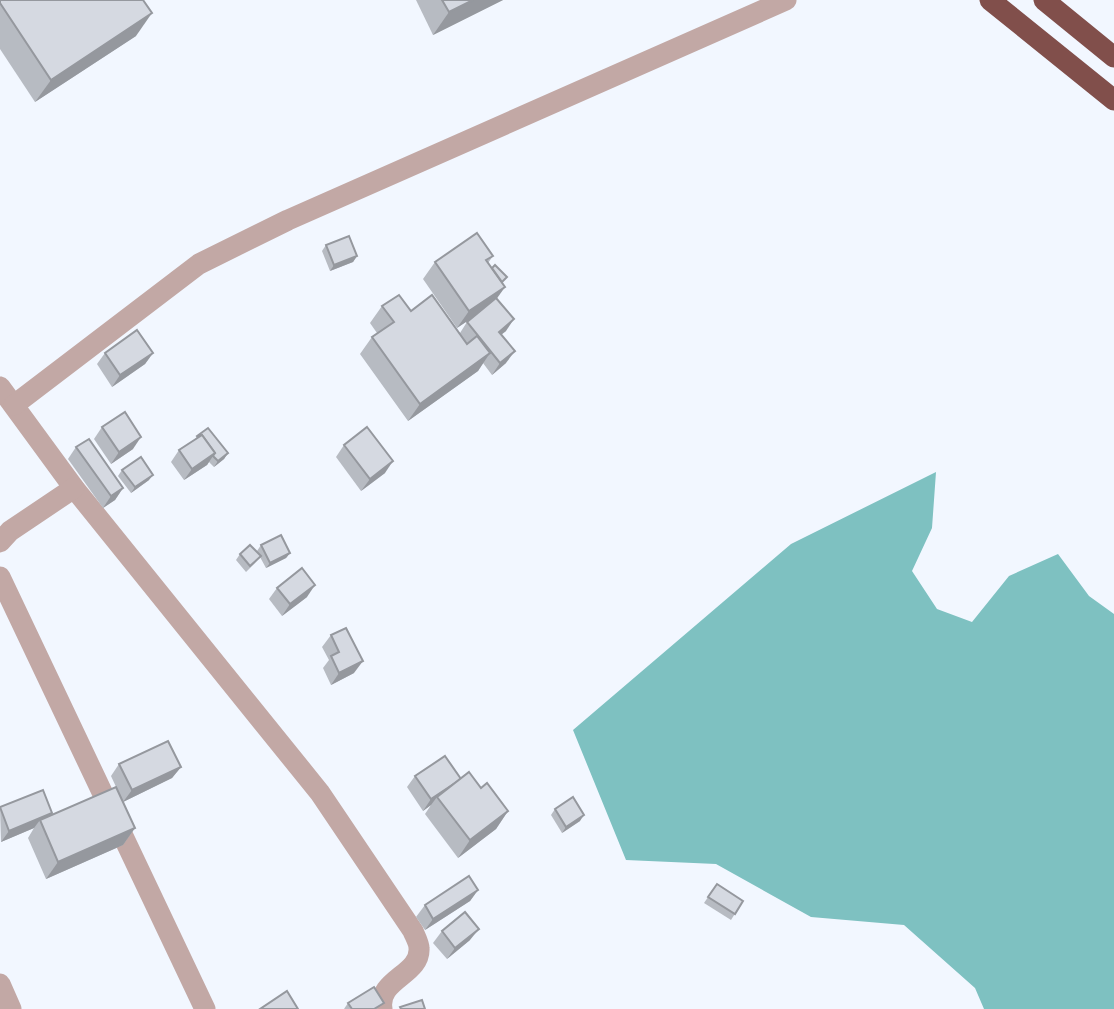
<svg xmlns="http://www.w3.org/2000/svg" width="1114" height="1009" font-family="Lora,serif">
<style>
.water{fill:#7ec1c1}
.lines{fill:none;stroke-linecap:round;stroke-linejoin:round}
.minor{stroke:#c2a8a5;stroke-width:21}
.highway{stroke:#814f4b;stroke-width:21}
.wall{fill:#b7bbc2}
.shaded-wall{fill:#95989e}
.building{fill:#d5d9e1;stroke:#95989e;stroke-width:2}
</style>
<rect width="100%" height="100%" fill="#f2f7ff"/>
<polygon class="water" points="936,472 932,528 912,571 937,609 972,622 1009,576 1058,554 1089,596 1114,614 1114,1009 984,1009 975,988 904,925 811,917 716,864 626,860 573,730 791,544"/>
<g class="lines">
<g class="minor">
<path d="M 0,387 L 74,488 L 320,793 L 413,931 C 415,936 419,943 419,948 C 421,975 377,979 382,1009"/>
<polyline points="14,405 199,264 288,220 786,0"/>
<polyline points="0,542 10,531 74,488"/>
<polyline points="0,577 205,1009"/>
<polyline points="0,984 11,1009"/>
</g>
<g class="highway">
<polyline points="990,0 1114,100"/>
<polyline points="1044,0 1114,57"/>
</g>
</g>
<g class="wall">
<polygon points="0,0 136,36 35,102 0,49"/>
<polygon points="416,0 503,0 433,35"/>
<polygon points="326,245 357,256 353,262 330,271 322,251"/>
<polygon points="493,256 488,263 505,287 496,298 506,331 501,335 506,363 492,375 483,363 478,371 408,421 360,354 372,337 377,333 370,323 382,306 411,311 460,333 467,322 474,316 457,328 423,279 435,262"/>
<polygon points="105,353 153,353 145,364 112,387 97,364"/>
<polygon points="102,427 133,449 111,464 94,439"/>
<polygon points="197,436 228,453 224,459 214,467 209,462 207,465 184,480 171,462 179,450 195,440"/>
<polygon points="344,445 385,473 361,491 336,457"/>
<polygon points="76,447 123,488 115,500 103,508 68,459"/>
<polygon points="122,470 149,480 131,493 118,476"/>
<polygon points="261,545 290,553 286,558 266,568 260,557 256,562 246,572 236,560 240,554 259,555 257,551"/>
<polygon points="277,588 307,597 282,616 269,599"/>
<polygon points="331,635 354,673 331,685 323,668 329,660 322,647"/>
<polygon points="119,764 181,767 172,778 123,802 111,776"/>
<polygon points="415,776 461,779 481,788 508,811 496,829 458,858 425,814 431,805 423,811 407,787"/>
<polygon points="0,807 50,816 135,828 123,845 46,879 28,838 34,828 1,842"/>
<polygon points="555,809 580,821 562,833 551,815"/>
<polygon points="717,884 743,901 731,920 704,903"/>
<polygon points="478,890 470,901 425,930 416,917 425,905"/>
<polygon points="442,931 470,940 447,959 433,943"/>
<polygon points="348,1003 379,1009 344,1009"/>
</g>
<g class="shaded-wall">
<polygon points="473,0 503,0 433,35 449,12"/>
<polygon points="152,13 136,36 35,102 51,80"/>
<polygon points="357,256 353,262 330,271 334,265"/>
<polygon points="505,287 493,304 457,328 469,311"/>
<polygon points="514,319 506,331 490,343 499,332"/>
<polygon points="515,351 506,363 492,375 500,363"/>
<polygon points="153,353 145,364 112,387 120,375"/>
<polygon points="490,353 478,371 408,421 420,404"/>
<polygon points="141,437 133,449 111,464 119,452"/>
<polygon points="215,453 207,465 184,480 192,469"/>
<polygon points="228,453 224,459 214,467 218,461"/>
<polygon points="393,461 385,473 361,491 370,479"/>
<polygon points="153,475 149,480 131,493 135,487"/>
<polygon points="123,488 115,500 103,508 111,496"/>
<polygon points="290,553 286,558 266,568 270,563"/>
<polygon points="315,585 307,597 282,616 290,604"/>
<polygon points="363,661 354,673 331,685 339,673"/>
<polygon points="181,767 172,778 123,802 132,790"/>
<polygon points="461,779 437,797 431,805 423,811 431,799"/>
<polygon points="508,811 496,829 458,858 470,840"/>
<polygon points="52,813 44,824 40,820 34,828 1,842 9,831"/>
<polygon points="584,815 580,821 562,833 566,827"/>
<polygon points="135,828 123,845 46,879 58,862"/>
<polygon points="478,890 470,901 425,930 433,919"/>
<polygon points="479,929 470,940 447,959 455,948"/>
</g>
<g class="building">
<polygon points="0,0 143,0 152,13 51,80 0,3"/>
<polygon points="442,0 473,0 449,12"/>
<polygon points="477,233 493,256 486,260 505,287 469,311 435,262"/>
<polygon points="349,236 357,256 334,265 326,245"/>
<polygon points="495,265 507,277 502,282 492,268"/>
<polygon points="399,295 411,311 432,295 467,344 477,336 490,353 420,404 372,337 394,322 382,306"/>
<polygon points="496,298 514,319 499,332 515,351 500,363 467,322"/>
<polygon points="137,330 153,353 120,375 105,353"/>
<polygon points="125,412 141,437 119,452 102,427"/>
<polygon points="367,427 393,461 370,479 344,445"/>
<polygon points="208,428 228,453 218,461 213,456 215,453 202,435 198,437 197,436"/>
<polygon points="202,435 215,453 192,469 179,450"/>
<polygon points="89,439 123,488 111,496 76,447"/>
<polygon points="141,457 153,475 135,487 122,470"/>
<polygon points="281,535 290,553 270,563 261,545"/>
<polygon points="250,545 261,556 250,566 240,554"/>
<polygon points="302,568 315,585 290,604 277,588"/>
<polygon points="346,628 363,661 339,673 331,656 339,652 331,635"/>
<polygon points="168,741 181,767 132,790 119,764"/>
<polygon points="445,756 461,779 431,799 415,776"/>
<polygon points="469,772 481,788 487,783 508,811 470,840 437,797"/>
<polygon points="116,787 135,828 58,862 40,820"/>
<polygon points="43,790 52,813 9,831 0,807"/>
<polygon points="573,797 584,815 566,827 555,809"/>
<polygon points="469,876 478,890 433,919 425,905"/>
<polygon points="717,884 743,901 735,914 708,897"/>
<polygon points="465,912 479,929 455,948 442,931"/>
<polygon points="374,987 384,1003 374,1009 352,1009 348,1003"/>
<polygon points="287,991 298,1009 260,1009"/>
<polygon points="422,1000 425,1009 401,1009 400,1007"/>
</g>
</svg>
